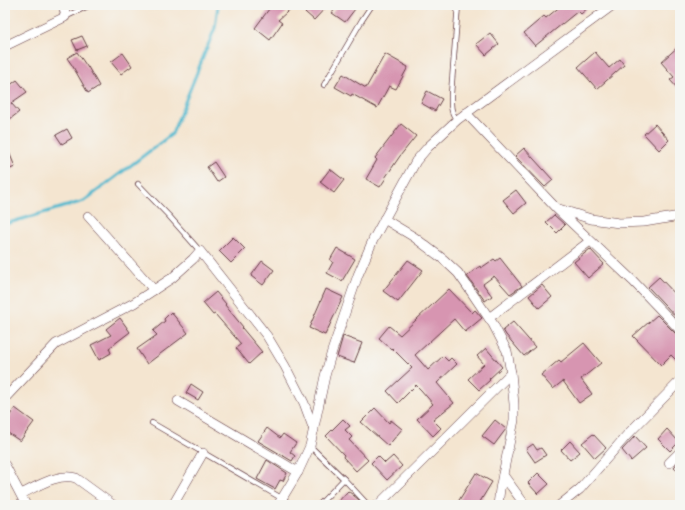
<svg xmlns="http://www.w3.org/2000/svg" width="685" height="510" font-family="'Gentium Book Plus',serif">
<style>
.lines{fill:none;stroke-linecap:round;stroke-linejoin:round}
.stream{stroke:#51b9cf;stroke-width:3}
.building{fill:#d795b1}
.service-casing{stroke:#643d44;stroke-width:6}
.minor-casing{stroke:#643d44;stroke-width:10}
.service{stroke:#fff;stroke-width:4.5}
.minor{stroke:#fff;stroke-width:9}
</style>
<rect width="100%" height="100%" fill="#f6f6f2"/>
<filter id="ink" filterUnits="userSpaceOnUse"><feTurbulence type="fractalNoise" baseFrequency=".025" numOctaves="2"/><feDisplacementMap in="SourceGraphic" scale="8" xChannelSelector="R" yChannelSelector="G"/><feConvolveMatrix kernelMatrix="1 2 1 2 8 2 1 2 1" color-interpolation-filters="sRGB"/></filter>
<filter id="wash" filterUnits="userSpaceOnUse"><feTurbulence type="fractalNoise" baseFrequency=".012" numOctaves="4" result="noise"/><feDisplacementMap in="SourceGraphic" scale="16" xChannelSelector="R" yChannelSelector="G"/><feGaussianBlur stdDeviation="0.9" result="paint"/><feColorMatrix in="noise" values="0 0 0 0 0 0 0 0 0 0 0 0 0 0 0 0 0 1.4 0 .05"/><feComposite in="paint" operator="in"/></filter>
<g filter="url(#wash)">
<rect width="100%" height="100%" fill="#f4e5d0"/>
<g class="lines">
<polyline class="stream" points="5,224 84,201 172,134 215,28 218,5"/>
</g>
<g id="blocks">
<g class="building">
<polygon points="272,5 295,5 278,20 282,23 270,40 255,28"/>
<polygon points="297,5 328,5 314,20"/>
<polygon points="338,5 350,5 355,9 345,22 332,13"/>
<polygon points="562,5 591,5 581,14 578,11 535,46 524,33 544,16 546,18"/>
<polygon points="490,33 499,44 486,55 476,44"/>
<polygon points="82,36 87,46 77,50 72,40"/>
<polygon points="680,45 680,91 670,80 674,77 661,62"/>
<polygon points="77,52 88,68 88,67 99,86 88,93 72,65 67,58"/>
<polygon points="595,52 609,68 620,59 624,65 597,89 578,67"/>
<polygon points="123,53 132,66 121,74 111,62"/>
<polygon points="385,54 408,67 396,89 389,86 377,108 352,94 351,96 335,87 343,74 366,88"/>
<polygon points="17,80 27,92 11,103 19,112 5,123 5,89"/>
<polygon points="427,91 442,99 435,111 421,103"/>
<polygon points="401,124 416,136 400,156 385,178 386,178 380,187 366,179 377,160 375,158"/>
<polygon points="655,124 669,140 659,150 644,134"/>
<polygon points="67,129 72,138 62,144 56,135"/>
<polygon points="5,142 15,167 5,171"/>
<polygon points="524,148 553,180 545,187 515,156"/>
<polygon points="214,162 224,177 217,182 207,167"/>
<polygon points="330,169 344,180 334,193 320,182"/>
<polygon points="516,190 526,203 514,213 503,200"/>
<polygon points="554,215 565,225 557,233 546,222"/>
<polygon points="233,237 245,249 231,263 219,251"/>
<polygon points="337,248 355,259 342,281 327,273 333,262 330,260"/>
<polygon points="590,249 604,264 588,278 574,262"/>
<polygon points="500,258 522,286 510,294 494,276 483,284 492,296 485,301 467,276 480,266 481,268 494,259 496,261"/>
<polygon points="408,260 423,270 398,302 383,291"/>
<polygon points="262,261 274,270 263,285 251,276"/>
<polygon points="659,277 680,299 680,321 648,287"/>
<polygon points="542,285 552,297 539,308 529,296"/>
<polygon points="326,289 343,297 325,335 309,328"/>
<polygon points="449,289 472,313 475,310 482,318 465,332 454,319 415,355 428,370 443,356 448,361 451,358 457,364 437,383 454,403 433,420 441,428 433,436 417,419 433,404 421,390 416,385 398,403 387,391 412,368 392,348 391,349 379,338 389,326 400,335"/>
<polygon points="216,292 226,304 225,305 243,327 242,328 262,352 249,364 236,348 241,344 215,314 213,315 203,303"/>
<polygon points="171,312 188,333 164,351 147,364 137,349 157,335 153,331 165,321 164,319"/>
<polygon points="657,315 676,334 680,336 680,364 671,355 661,365 633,336"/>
<polygon points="120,318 130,332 109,348 111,353 99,360 91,345 111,335 106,329"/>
<polygon points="513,322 535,347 524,356 506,335 503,330"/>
<polygon points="343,336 362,343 354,363 337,357"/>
<polygon points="584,343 601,363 581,379 592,394 579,403 563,381 553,389 541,375 559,360 561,362"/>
<polygon points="486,348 502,367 489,379 490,380 479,390 468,379 484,364 477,356"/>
<polygon points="191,384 203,392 198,400 186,393"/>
<polygon points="15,408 34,422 20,441 5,431 5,422"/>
<polygon points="375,408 389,423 391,420 402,429 388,446 361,422"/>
<polygon points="343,419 350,426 345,430 352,437 349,440 368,460 356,471 343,457 344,455 326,436"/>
<polygon points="495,420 506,429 494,445 482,436"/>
<polygon points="267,428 280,438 283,434 296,443 290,452 295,456 292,461 258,441"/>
<polygon points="667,429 679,442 670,451 658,439"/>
<polygon points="593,434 606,448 595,458 582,443"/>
<polygon points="635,436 646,448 631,461 622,450"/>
<polygon points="570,441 580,452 570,460 561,450"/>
<polygon points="533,444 537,450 541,448 546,455 535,462 526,449"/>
<polygon points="378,456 385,463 393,456 402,466 387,480 371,463"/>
<polygon points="267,460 287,473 283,481 280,480 275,489 257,479"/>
<polygon points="680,460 680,474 674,467"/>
<polygon points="476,473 492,482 478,505 456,505"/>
<polygon points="538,473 549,484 538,494 528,483"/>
<polygon points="348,491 358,499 363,505 335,505"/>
</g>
</g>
</g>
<g filter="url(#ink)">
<use href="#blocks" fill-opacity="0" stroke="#643d44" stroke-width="1"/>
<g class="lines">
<defs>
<g id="service">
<polyline points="65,17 90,5"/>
<polyline points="324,85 362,20 372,5"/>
<path d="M 457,120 C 450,112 451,104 451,94 L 458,5"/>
<polyline points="138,184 169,216 200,251"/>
<polyline points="152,423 283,499 291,505"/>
<polyline points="310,446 344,479"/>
<polyline points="319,505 344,479 368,505"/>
</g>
<g id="minor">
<polyline points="5,46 65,17 65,13 63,5"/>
<polyline points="466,113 556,208 633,281 680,330"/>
<polyline points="559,209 591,219 619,223 644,222 680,216"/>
<polyline points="88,216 154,290"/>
<polyline points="384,219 414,237 443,259 458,273 470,290 493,324 507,351 511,373 514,404 514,420 500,489 498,505"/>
<polyline points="489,318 590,241"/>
<polyline points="5,398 56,344 134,303 172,278 193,259 200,251 267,336 285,366 304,403 314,430"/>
<polyline points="178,401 298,472"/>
<polyline points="669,463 680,452"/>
<polyline points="5,465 26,505"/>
<polyline points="503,475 525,505"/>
<path d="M 21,494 C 36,487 59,472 76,478 L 113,505"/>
<polyline points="173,505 203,453"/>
<polyline points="278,505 298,472 310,446 325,376 332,351 358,275 373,240 416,161 428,147 457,120 613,5"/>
<polyline points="378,505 511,373"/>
<polyline points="560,505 580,489 627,435 680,381"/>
</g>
</defs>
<use href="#service" class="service-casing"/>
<use href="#minor" class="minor-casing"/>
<use href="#service" class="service"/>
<use href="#minor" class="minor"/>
</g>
</g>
<rect width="685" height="510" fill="none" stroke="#f6f6f2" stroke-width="20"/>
</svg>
